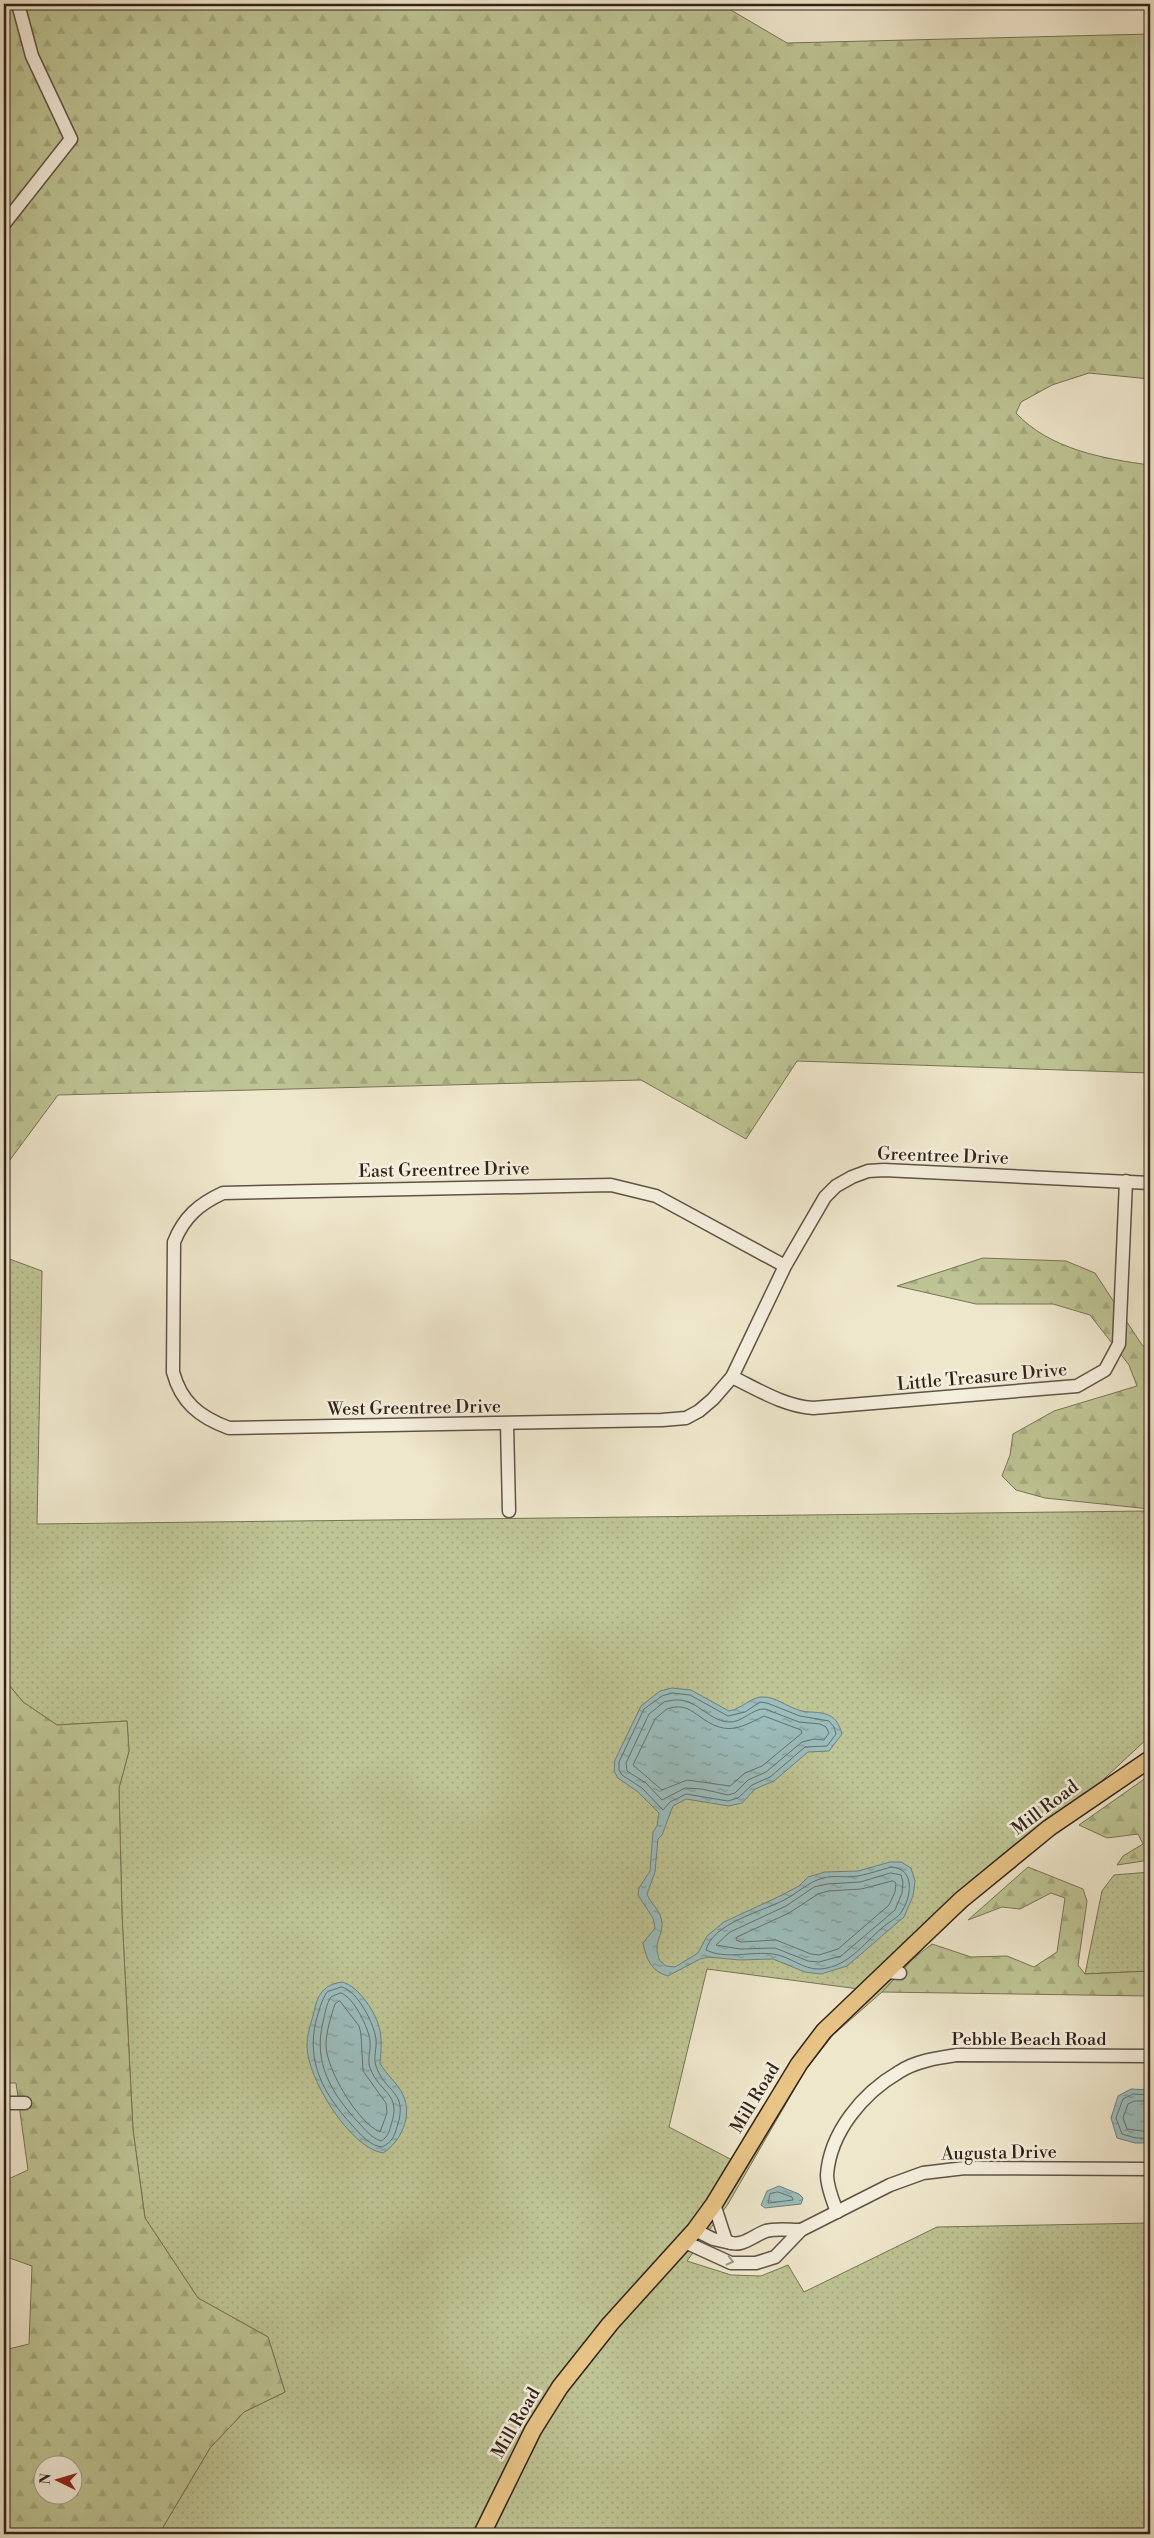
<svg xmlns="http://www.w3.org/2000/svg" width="1154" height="2538" font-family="'Libre Bodoni',serif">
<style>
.grass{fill:url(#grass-dots);stroke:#787356;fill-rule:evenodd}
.forest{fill:url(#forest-firs);stroke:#787356;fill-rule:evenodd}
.pitch{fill:#bec494;stroke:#787356}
.water{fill:url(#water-ripples);stroke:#71807c}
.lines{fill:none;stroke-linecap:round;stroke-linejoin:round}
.shore{stroke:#66706c;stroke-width:1}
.minor-casing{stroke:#605346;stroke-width:15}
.major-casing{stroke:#312219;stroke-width:19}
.minor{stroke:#f5efde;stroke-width:12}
.major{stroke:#e8c486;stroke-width:16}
.oneway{stroke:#9d9385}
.labels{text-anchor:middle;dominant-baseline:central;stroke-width:5;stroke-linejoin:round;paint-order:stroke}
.street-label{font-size:18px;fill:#312219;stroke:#f5efde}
</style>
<defs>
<pattern id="grass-dots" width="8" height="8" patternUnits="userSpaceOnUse" patternTransform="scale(1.25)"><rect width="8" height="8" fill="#bec494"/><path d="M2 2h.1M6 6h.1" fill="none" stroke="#a4a87f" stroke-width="1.8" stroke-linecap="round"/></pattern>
<pattern id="forest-firs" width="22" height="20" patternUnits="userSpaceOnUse" patternTransform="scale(1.25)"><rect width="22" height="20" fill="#bec494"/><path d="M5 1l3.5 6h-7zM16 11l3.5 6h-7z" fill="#a4a87f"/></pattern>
<pattern id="water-ripples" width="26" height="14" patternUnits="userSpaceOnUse" patternTransform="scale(1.25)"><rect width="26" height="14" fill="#9bbebe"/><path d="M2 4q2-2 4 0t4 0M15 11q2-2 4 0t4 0" fill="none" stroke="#7f9a9a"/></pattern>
</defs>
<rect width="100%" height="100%" fill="#efe7cc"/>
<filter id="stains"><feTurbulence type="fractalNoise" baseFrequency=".004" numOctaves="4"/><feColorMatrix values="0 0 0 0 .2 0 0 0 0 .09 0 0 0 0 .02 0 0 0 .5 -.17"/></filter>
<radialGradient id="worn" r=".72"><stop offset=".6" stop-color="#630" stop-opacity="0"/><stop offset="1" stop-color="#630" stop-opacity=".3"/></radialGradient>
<g class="grass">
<path d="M 4,1257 L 42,1271 L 37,1524 L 1150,1511 L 1150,1736 L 927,1944 L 882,1992 L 833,2035 L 806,2069 L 728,2204 L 687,2261 L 731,2275 L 761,2276 L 788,2265 L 804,2292 L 937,2227 L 1150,2223 L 1150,2534 L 159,2534 L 210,2448 L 244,2412 L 285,2392 L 268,2337 L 198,2298 L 145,2218 L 133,2130 L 122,1915 L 119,1788 L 129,1751 L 127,1721 L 57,1725 L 23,1702 L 4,1679 L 4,1553 L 7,1550 L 4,1550 ZM 707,1969 L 859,1989 L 734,2161 L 669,2127 Z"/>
<polygon points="1150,1872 1150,1971 1085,1974 1102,1891 1114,1875"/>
</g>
<g class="forest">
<path d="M 4,4 L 724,4 L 724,6 L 787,43 L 1150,34 L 1150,379 L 1089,373 L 1052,385 L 1021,402 L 1016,413 C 1049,449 1104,459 1150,465 L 1150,1073 L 797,1061 L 746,1139 L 641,1080 L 58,1095 L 4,1168 Z"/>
<polygon points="983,1258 1066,1261 1095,1273 1142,1345 1150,1351 1150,1509 1045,1498 1016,1490 1002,1476 1010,1455 1013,1434 1054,1411 1137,1386 1129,1365 1090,1315 1053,1304 976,1304 897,1286"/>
<path d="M 4,1679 L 23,1702 L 57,1725 L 127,1721 L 129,1751 L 119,1788 L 122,1915 L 133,2130 L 145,2218 L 198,2298 L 268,2337 L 285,2392 L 244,2412 L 210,2448 L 159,2534 L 4,2534 L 4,2350 L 29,2344 L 32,2266 L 4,2256 L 4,2181 L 28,2170 L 16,2083 L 4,2083 ZM 42,2466 L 72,2466 L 72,2496 L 42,2496 Z"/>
<polygon points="1150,1775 1150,1860 1117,1865 1123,1856 1143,1844 1138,1834 1107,1838 1079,1825"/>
<polygon points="1028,1867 1083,1889 1087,1901 1078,1965 1085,1974 1150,1971 1150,1996 882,1992 914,1958 932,1944 971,1957 1007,1956 1034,1967 1057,1952 1065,1898 1051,1893 1020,1909 1002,1907 968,1920"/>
</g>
<polygon class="pitch" points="4,1327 8,1341 4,1372"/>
<g class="water">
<path d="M 672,1688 L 691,1690 L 729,1711 C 741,1709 750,1698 761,1697 C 776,1696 788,1708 802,1711 C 812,1713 823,1711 832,1717 C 838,1721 840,1728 842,1734 L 829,1751 L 808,1752 L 774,1781 L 755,1789 L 742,1803 L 729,1806 L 686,1799 L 673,1806 L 662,1835 L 658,1839 L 655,1872 L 647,1894 C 650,1903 659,1909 661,1918 C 666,1935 651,1940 660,1961 L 666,1966 L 675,1967 L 698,1953 L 707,1936 L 724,1922 L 780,1896 L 799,1886 L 808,1877 L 825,1872 L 858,1871 L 890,1862 L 901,1862 L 911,1868 L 915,1881 L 913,1896 L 904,1917 L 847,1966 L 821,1974 L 805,1972 L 773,1959 L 740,1960 L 708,1957 L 700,1959 L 668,1976 C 652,1972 646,1959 643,1943 L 655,1928 L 653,1918 L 638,1895 L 639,1888 L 650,1871 L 653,1832 L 657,1826 L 659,1813 L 638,1792 L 618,1778 L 614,1771 L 615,1760 L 641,1706 L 660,1691 Z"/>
<path d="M 342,1982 C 359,1986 377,2014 380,2031 C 382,2042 381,2052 380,2063 C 386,2075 398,2083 403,2095 C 413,2115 401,2142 383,2153 C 350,2148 307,2078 307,2046 C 307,2036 310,2025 313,2016 C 317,1997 321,1985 342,1982 Z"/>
<polygon points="1131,2089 1150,2090 1150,2143 1135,2143 1117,2138 1111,2118 1118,2096"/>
<polygon points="779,2186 799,2194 803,2198 801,2204 765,2208 761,2205 767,2191"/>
</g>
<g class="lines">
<g class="shore">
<polygon points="673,1693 690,1695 728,1716 745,1712 760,1702 767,1703 800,1716 829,1721 834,1727 836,1734 827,1746 805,1747 770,1777 752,1785 738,1798 728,1801 686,1794 670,1802 663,1810 642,1788 622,1775 619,1770 619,1762 644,1709 662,1696"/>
<path d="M 674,1700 C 697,1698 707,1720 728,1722 C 743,1723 752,1708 765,1709 L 799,1722 L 820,1724 L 826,1727 L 829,1733 L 824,1740 L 814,1739 L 802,1742 L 766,1772 L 748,1780 L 735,1793 L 728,1795 L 702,1789 L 685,1788 L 662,1800 L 646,1783 L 627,1771 L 626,1763 L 649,1714 L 664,1702 Z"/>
<path d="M 675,1707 C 685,1706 691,1710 699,1716 C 726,1736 738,1729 764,1716 L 801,1730 L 802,1733 L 762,1766 L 745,1773 L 730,1786 L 687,1780 L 662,1790 L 633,1765 L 655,1719 L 667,1709 Z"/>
<path d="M 891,1867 C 916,1868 912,1898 900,1914 C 896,1919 887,1923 882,1928 C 863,1944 848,1967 820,1969 C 803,1970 790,1956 773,1954 C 752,1951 726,1960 706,1950 C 713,1923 761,1912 784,1900 C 798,1893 808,1882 823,1878 C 834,1875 847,1878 858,1876 C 869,1874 880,1870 891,1867 Z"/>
<polygon points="891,1873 901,1875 903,1882 902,1893 895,1910 841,1956 819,1962 808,1961 775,1948 740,1949 716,1945 730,1932 786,1906 814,1887 827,1884 860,1882"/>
<polygon points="893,1881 896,1883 895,1892 889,1905 838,1949 819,1955 811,1954 776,1940 741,1942 736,1940 737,1937 789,1913 818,1894 828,1891 861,1889"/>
<path d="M 342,1987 C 358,1991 374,2024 376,2039 C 377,2048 373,2058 376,2066 C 385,2093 409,2091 397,2127 C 394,2137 392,2142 382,2147 C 370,2146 360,2134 352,2125 C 324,2095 306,2062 316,2021 C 319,2011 321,2001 327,1992 Z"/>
<path d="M 341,1993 C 354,1997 369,2029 370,2041 C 371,2050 367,2060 370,2068 C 380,2094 402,2093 391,2125 C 389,2132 388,2137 381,2141 C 371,2138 365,2129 358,2122 C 331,2093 313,2062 323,2022 C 325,2014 326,2004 331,1997 Z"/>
<path d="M 340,2001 L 359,2026 L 361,2034 L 363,2071 L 386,2103 L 387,2113 L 380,2132 C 358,2123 326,2069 326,2045 C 326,2032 331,2016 335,2004 Z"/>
<polyline points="1150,2095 1133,2094 1123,2099 1116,2118 1122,2134 1136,2138 1150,2138"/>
<polyline points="1150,2101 1134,2101 1128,2104 1123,2118 1127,2129 1150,2132"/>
<polygon points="778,2192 792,2197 793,2200 768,2203 770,2194"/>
</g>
<defs>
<g id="minor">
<polyline points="4,224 71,139 32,56 18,4"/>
<path d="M 785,1266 L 656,1196 L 611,1185 L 223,1193 C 199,1204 184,1217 174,1242 L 173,1372 C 181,1402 199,1417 229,1428 L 662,1420 L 686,1418 L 699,1411 L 713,1399 L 732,1377 L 785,1266 L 825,1197 L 836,1186 L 852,1177 L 868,1171 L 884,1170 L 1150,1183"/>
<path d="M 732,1377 C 759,1390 784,1406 813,1408 L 1077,1386 L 1105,1370 L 1119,1344 L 1126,1181"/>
<polyline points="507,1424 509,1511"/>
<polyline points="885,1972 900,1973"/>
<polyline points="4,2103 25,2103"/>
<path d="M 714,2204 L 726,2241 C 741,2249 752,2236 766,2231 C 776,2228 790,2230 801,2230"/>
<path d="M 837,2212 C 833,2201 827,2187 827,2175 C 830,2132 863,2093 899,2072 C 916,2061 937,2058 957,2055 L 1150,2056"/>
<polyline points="695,2230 713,2239 731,2243"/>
<polyline points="685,2242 731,2263 756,2263 775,2257 801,2230 890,2185 923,2173 965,2168 1150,2169"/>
</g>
<polyline id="major" points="482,2534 533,2430 560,2387 610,2324 695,2230 714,2204 799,2064 824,2031 961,1900 1049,1828 1150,1759"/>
</defs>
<use href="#minor" class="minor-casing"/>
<use href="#major" class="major-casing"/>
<use href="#minor" class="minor"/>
<use href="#major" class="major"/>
</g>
<defs><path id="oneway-chevron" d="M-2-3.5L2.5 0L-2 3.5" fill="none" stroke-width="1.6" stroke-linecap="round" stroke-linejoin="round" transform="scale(1.25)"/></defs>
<use class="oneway" href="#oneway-chevron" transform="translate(730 2261) rotate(14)"/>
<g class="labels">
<g class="street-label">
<text transform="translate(943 1156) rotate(2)">Greentree Drive</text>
<text transform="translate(444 1170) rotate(-1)">East Greentree Drive</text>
<text transform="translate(982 1377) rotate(-5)">Little Treasure Drive</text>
<text transform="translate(414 1408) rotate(-1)">West Greentree Drive</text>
<text transform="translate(1045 1808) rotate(-37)">Mill Road</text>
<text x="1029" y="2039">Pebble Beach Road</text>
<text transform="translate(755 2098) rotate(-59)">Mill Road</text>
<text transform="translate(999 2153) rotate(-1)">Augusta Drive</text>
<text transform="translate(516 2423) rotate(-60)">Mill Road</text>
</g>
</g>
<rect width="1154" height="2538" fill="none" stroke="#efe7cc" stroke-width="20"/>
<rect x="5" y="5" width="1144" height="2528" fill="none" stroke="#312219" stroke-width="2.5"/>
<rect x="10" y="10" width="1134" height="2518" fill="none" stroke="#312219"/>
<g transform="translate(58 2480) rotate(275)"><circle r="24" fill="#f5efde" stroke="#a79d8f"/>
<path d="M0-4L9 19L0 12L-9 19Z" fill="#8f2418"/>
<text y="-8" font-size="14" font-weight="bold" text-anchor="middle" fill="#312219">N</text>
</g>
<rect width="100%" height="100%" filter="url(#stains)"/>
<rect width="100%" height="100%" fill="url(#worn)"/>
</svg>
